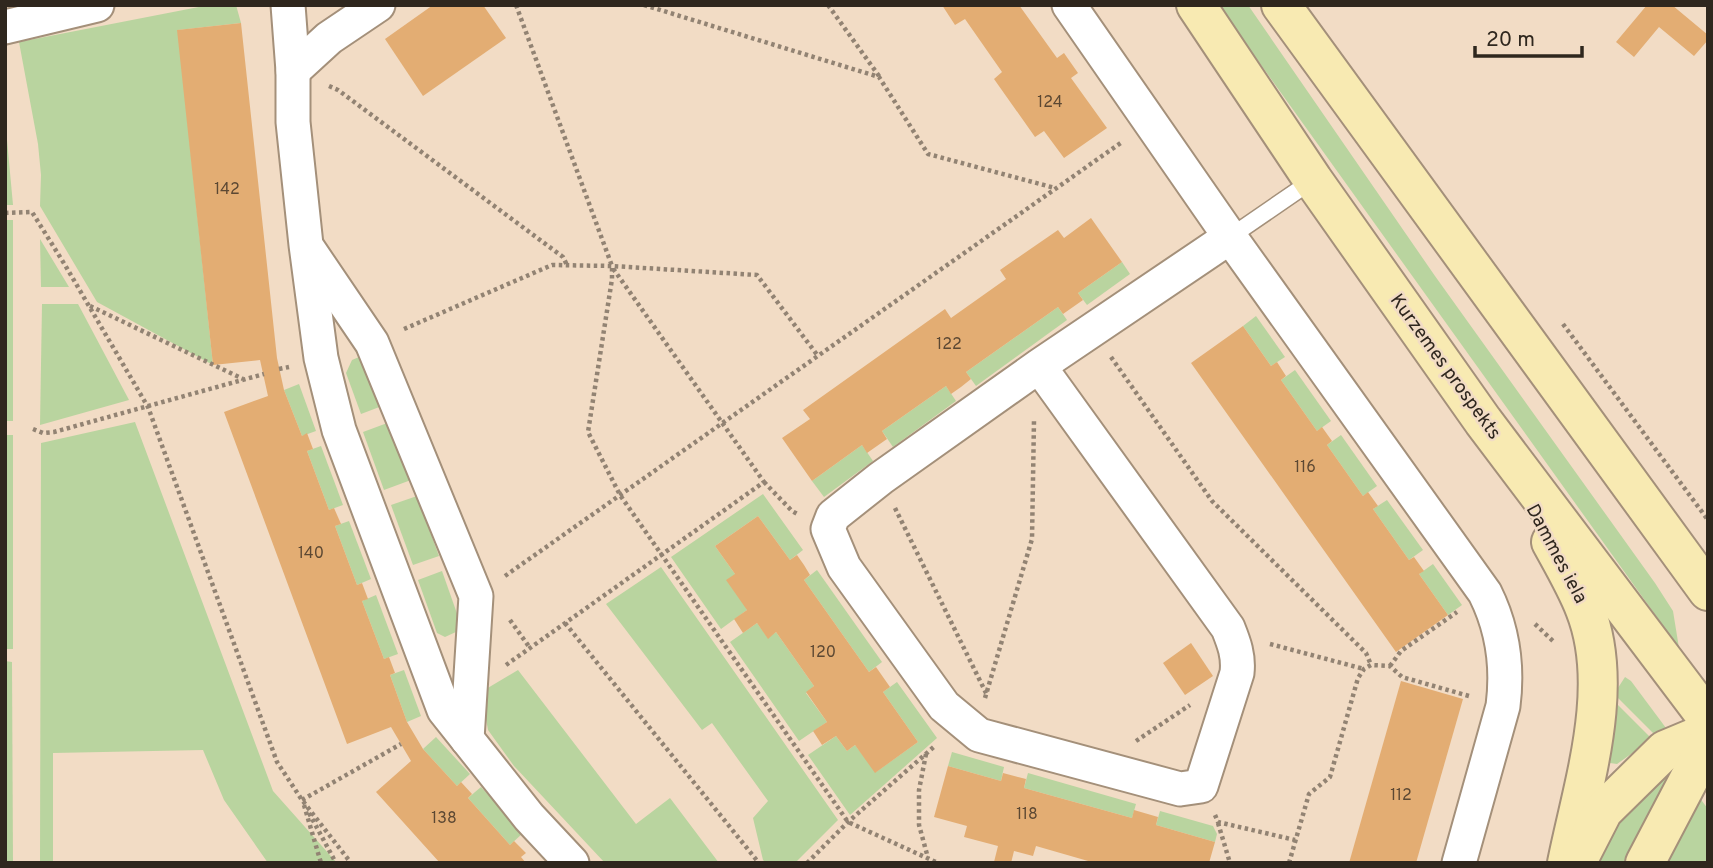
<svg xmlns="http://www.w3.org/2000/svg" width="1713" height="868" font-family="Overpass,sans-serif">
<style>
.green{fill:#b9d49f}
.building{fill:#e3ad73}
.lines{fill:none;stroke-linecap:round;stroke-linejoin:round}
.lane-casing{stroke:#a4907a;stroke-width:19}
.street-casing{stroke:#a4907a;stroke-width:37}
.secondary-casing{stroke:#a4907a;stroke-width:42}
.path{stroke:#928373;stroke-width:4.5;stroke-dasharray:3.5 3.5;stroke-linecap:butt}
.lane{stroke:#fff;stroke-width:16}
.street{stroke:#fff;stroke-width:33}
.secondary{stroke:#f8eab2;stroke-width:38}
.labels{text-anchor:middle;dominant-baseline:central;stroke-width:5;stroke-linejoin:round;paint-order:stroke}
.number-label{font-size:16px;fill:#5c4833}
.street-label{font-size:19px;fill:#2f271e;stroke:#f2dcc5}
</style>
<rect width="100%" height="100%" fill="#f2dcc5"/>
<g class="green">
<polygon points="209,5 236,5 241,23 178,30 213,365 97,302 40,206 41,175 38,144 19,42"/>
<polygon points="1218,5 1248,5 1435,276 1655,583 1673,611 1679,648"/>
<polygon points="5,118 13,205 5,205"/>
<rect x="5" y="220" width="8" height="201"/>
<polygon points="40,239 69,287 41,287"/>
<polygon points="1122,262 1130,274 1087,305 1078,293"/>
<polygon points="42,304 78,304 129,400 40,425"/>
<polygon points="1058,307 1067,320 976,386 966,372"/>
<polygon points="1256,316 1285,357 1271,366 1243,326"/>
<polygon points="359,357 366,361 382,406 361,414 346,373 352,360"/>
<polygon points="1295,370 1331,421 1317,431 1281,380"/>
<polygon points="299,384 316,431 302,436 284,390"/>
<polygon points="946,386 956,401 893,447 882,431"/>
<polygon points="135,422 273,791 337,863 268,863 224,800 203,750 53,753 53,863 40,863 41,443"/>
<polygon points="390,422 411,480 384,490 363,432"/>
<rect x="5" y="435" width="8" height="214"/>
<polygon points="1341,435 1377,486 1363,496 1327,445"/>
<polygon points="862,445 873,461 824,497 812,481"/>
<polygon points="321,446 343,505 329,510 307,451"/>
<polygon points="763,494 803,550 790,560 758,516 715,546 735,574 747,610 721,629 671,557"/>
<polygon points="417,496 439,556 413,565 391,505"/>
<polygon points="1387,500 1423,550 1409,560 1373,509"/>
<polygon points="349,521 371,579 357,585 335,526"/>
<polygon points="1433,564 1462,605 1448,615 1419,574"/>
<polygon points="661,567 838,820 795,863 766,863 763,860 753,818 768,801 712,723 702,730 606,604"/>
<polygon points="817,570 882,662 869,672 804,580"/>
<polygon points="442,571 460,622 458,631 445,637 437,633 418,580"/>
<polygon points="376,595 398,654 384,659 362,601"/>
<polygon points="757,623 768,638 776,632 814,686 806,693 827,722 799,741 730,642"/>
<polygon points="5,661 12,662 13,863 5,863"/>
<polygon points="404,670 421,716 407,722 390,675"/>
<polygon points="518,670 636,824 670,798 719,863 605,863 514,766 488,730 481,692"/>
<polygon points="1625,677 1631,681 1666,728 1656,736 1614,694"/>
<polygon points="897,682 937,738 850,815 808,755 836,736 847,751 855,745 876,772 918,742 883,692"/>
<polygon points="1613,700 1652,739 1617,764 1610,763 1606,757"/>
<polygon points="436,737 470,774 457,786 423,749"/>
<polygon points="952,752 1004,767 1001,781 948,766"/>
<polygon points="1669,772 1669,779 1628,863 1591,863 1617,816"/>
<polygon points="1028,773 1136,804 1132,818 1024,788"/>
<polygon points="481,787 523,833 510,845 468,798"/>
<polygon points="1699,797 1708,809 1708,863 1666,863"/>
<polygon points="1160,811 1213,826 1217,834 1215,842 1156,825"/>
</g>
<g class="building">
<polygon points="433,5 483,5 506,38 423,96 385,39"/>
<polygon points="942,5 1019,5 1057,58 1064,53 1078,73 1071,78 1107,128 1064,158 1044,131 1035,137 994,79 1002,72 965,19 955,25"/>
<polygon points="1647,5 1672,5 1708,35 1708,40 1694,56 1659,27 1634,57 1616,42"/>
<polygon points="241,23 277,358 284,390 302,436 307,433 313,449 307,451 329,510 334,508 341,524 335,526 357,585 362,583 368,599 362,601 384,659 389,657 395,673 390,675 407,722 423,749 457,786 461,782 472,794 468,798 510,845 514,841 526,853 521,857 526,863 440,863 376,792 411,761 391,727 347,744 224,412 268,396 260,360 213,365 177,30"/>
<polygon points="1091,218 1122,262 1078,293 1083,300 1063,314 1058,307 966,372 971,379 961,387 951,394 946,386 882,431 887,439 867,453 862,445 812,481 782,438 810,419 803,410 945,309 951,318 1006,279 1000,270 1058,230 1064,238"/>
<polygon points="1243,326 1271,366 1277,362 1286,376 1281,380 1317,431 1322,427 1332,441 1327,445 1363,496 1368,492 1378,506 1373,509 1409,560 1414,557 1424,571 1419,574 1448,615 1396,652 1191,363"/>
<polygon points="758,516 790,560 797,555 804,565 810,575 804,580 869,672 876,667 890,687 883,692 918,742 875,773 855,745 847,751 836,736 822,745 813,731 827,722 806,692 814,686 776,632 768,639 757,623 743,633 734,619 747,610 726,580 735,574 715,546"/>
<polygon points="1191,643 1213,676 1185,695 1163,663"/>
<polygon points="1401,681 1463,699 1416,863 1349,863"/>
<polygon points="948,766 1001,781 1003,773 1026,779 1024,788 1132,818 1134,810 1158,817 1156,825 1215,842 1209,863 1095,863 1036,846 1033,856 1014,851 1011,863 994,862 998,846 964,837 967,826 934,817"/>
</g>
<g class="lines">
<defs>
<polyline id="lane" points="1230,237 1313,180"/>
<g id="street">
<polyline points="288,5 293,71 293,122 306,245 321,358 339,430 444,710 529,817 572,863"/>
<path d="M 1069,5 L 1230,237 L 1485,593 C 1503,629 1508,667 1503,706 L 1459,863"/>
<polyline points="5,27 97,5"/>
<polyline points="293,71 329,38 378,5"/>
<polyline points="309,250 372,343 476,596 467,739"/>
<path d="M 1039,366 L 1228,628 C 1234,643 1239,656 1237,673 L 1201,786 L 1180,789 L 979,735 L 944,706 L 844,567 L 828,529 L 833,516 L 881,478 L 1039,366 L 1230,237"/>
</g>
<g id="secondary">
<polyline points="1196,5 1313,180 1483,421 1708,719"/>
<polyline points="1281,5 1708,591"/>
<path d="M 1551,542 C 1563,564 1576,586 1585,609 C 1616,687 1583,784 1567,863"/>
<polyline points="1582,852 1603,811 1665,750 1708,732"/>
<polyline points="1645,863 1708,743"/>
</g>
</defs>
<use href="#lane" class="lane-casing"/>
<use href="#street" class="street-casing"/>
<use href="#secondary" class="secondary-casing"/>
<g class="path">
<polyline points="516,5 612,266 612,279 588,432 620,495 848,822 938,863"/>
<polyline points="644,5 879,77 928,154 1055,188"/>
<polyline points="828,5 879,76"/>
<polyline points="329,86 338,90 563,257 567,265"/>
<polyline points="5,213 32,212 65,265 148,407 277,762 302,800 351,863"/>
<polyline points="90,306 243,379"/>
<polyline points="1563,324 1708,520"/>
<polyline points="404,329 552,265 612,266 757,275 818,356"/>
<polyline points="1111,357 1212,501 1366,653 1371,665"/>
<polyline points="279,369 289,367"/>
<polyline points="33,429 43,433 54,432 264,374"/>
<polyline points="764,482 792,511 799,515"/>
<polyline points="895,508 987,695"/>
<polyline points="505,576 1122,142"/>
<polyline points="510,620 530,648"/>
<polyline points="565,623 759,863"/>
<polyline points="1535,624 1554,642"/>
<polyline points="1270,644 1364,669"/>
<polyline points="506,665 764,482 612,267"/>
<polyline points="1390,666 1401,651 1457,612"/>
<polyline points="985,698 1032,539 1034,420"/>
<polyline points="1136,741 1190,705"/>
<polyline points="926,754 919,790 919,825 928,858"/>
<polyline points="302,800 401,744"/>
<polyline points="304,805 321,863"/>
<polyline points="309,813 336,863"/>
<polyline points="1215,815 1218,822 1295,840"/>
<polyline points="1218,823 1230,863"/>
<polyline points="807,863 848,822 936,745"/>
<polyline points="1289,863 1309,794 1330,777 1358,678 1364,669 1371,665 1390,666 1402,677 1469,696"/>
</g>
<use href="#lane" class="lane"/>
<use href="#street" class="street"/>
<use href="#secondary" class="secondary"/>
</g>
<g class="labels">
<g class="number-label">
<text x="1050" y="103">124</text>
<text x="227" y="190">142</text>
<text x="949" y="345">122</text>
<text x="1305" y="468">116</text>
<text x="311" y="554">140</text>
<text x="823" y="653">120</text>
<text x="1401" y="796">112</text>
<text x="1027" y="815">118</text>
<text x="444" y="819">138</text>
</g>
<g class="street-label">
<text transform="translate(1445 367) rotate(54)">Kurzemes prospekts</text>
<text transform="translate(1556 554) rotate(62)">Dammes iela</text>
</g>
</g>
<rect width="1713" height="868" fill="none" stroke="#2f271e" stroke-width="14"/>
<path d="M1475 46v10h107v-10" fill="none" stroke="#2f271e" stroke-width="3.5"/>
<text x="1486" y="46" font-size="21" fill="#2f271e" stroke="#f2dcc5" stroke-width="5" paint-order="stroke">20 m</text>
</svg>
